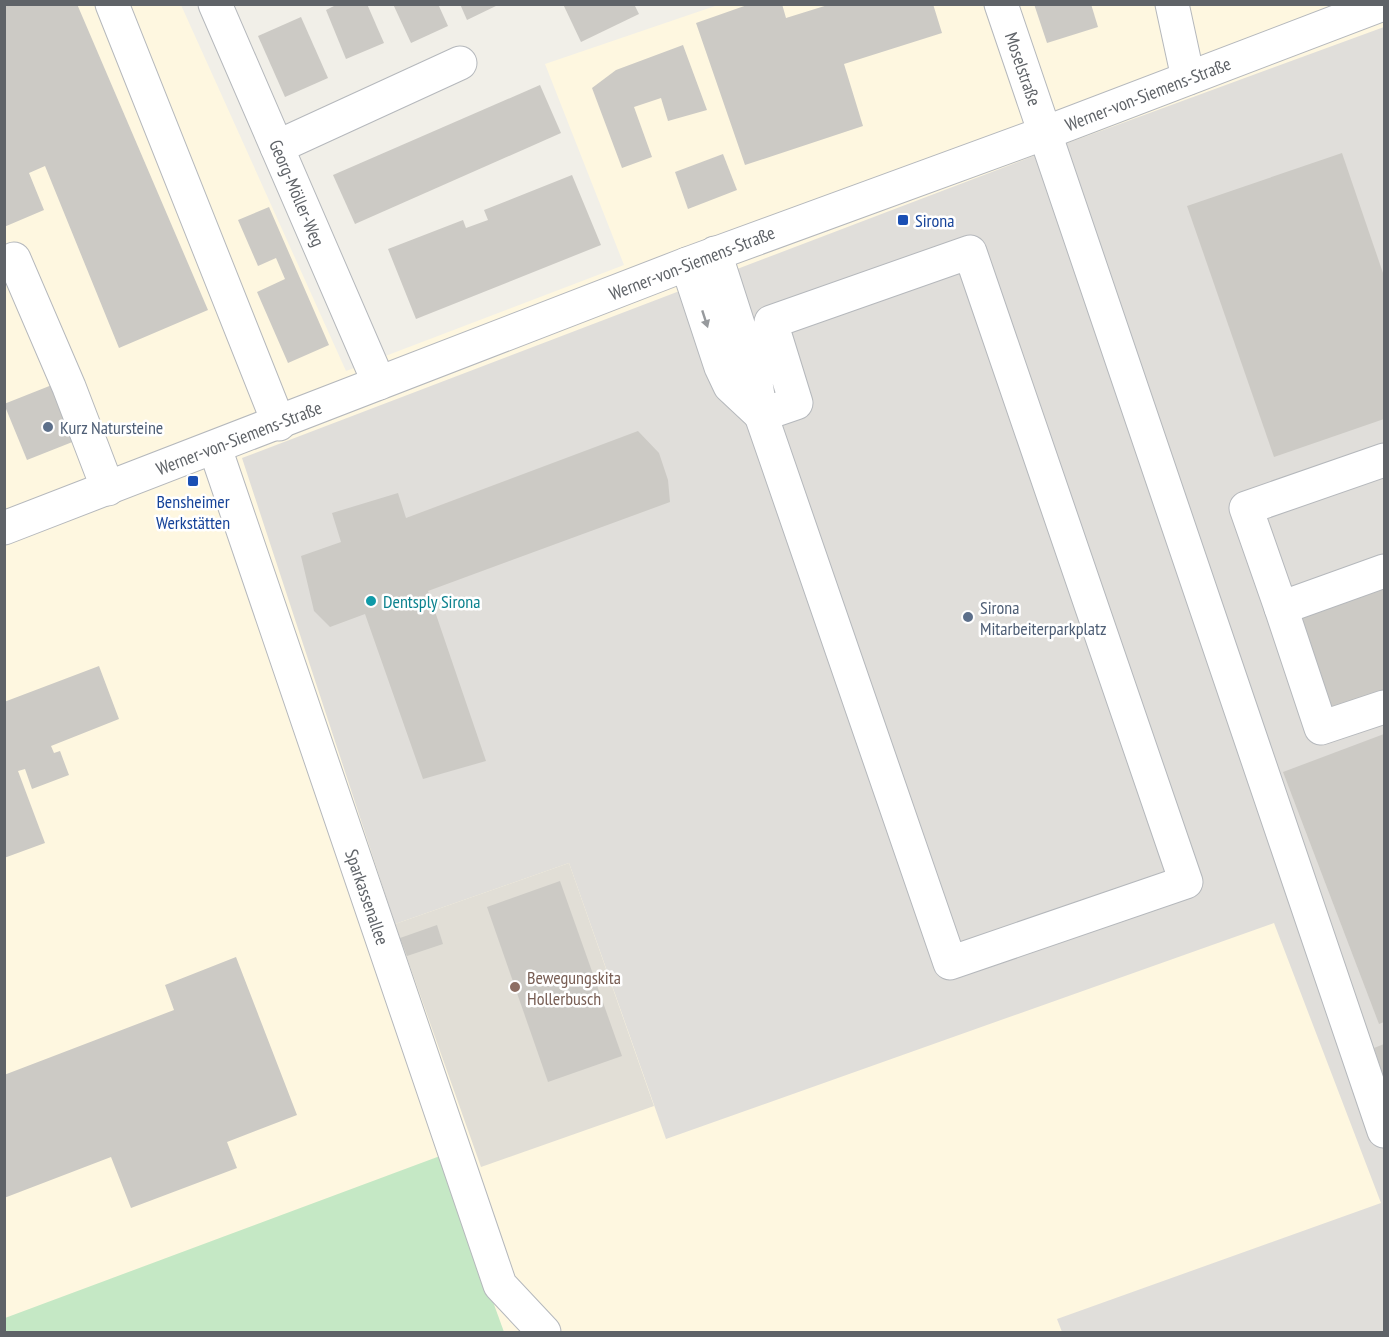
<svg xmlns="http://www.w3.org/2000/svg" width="1389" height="1337" font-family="'PT Sans Narrow',sans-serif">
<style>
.commercial{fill:#fef7e0}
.industrial{fill:#e0deda}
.education{fill:#e1ded6}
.green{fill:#c5e8c5}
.building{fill:#cccac5}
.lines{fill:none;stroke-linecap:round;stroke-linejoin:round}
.minor-casing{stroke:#b5b8bc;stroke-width:35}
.minor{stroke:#fff;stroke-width:33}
.oneway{fill:#979a9d}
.transit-dot{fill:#1a4fb4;stroke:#fff;stroke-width:2}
.service-dot{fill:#5c6f8a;stroke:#fff;stroke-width:2}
.culture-dot{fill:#0f9aa8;stroke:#fff;stroke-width:2}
.education-dot{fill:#8d6e63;stroke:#fff;stroke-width:2}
.labels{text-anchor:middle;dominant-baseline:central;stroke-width:5;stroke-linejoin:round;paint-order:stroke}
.street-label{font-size:18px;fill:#5f6368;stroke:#fff}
.transit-label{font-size:18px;fill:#164399;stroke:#fff;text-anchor:start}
.service-label{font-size:18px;fill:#4e5e75;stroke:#fff;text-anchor:start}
.culture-label{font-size:18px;fill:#0d838f;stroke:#fff;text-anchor:start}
.education-label{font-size:18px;fill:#785e54;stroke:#fff;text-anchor:start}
</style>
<rect width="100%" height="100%" fill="#f1efe8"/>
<polygon class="commercial" points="5,5 181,5 346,371 624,265 545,64 718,5 1384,5 1384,1332 5,1332"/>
<polygon class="industrial" points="1384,27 1384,1332 1062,1332 1057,1319 1381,1203 1274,923 666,1139 569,863 395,924 242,458 1057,147"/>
<polygon class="education" points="569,863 654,1106 481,1167 395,924"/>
<polygon class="green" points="440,1156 504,1332 5,1332 5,1318"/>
<g class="building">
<polygon points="4,4 77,4 208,310 119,348 45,166 29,173 44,210 4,227"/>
<polygon points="338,4 367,4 384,43 346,59 326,10"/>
<polygon points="393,4 438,4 448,26 411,43"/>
<polygon points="460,4 500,4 467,20"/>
<polygon points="563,4 634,4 639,14 581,42"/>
<polygon points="750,4 782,4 786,18 831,4 933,4 942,33 844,64 863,126 745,165 696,23"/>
<polygon points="1034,4 1091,4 1098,27 1047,43"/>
<polygon points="301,17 328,78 285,97 258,36"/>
<polygon points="683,45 707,110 668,121 661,98 634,107 652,157 622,168 592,88 616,70"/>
<polygon points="540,85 561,133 355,224 333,175"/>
<polygon points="1342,153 1384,276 1384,419 1274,457 1187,206"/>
<polygon points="723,154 737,190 688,209 675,172"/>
<polygon points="572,175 601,245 416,319 388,249 463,220 466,228 488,220 484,210"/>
<polygon points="269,207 329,345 288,363 257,292 285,279 276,258 258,266 238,220"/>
<polygon points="62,381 85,437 27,460 4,404"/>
<polygon points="638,431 659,453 668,480 670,502 428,591 486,761 423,779 365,614 330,627 314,611 301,556 341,542 332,513 398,493 406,518"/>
<polygon points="1384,583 1384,690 1327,709 1295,613"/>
<polygon points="99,666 119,719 51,746 54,753 60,751 69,775 32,789 25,769 18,771 45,843 4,858 4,702"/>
<polygon points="1384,734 1384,1022 1379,1024 1283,772"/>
<polygon points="560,881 622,1056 548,1082 487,907"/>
<polygon points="437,925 443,944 407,956 400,938"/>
<polygon points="236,957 297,1115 227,1142 237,1168 131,1208 111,1157 4,1198 4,1075 174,1010 165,985"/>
<polygon points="1384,1044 1384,1078 1374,1048"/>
</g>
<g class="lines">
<defs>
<g id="minor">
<polyline points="112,4 279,424"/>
<polyline points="215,4 379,383"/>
<polyline points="1001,4 1384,1131"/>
<polyline points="1172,4 1188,78"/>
<polyline points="277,147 460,63"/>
<polyline points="715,253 755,377 761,415 950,963 1186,882 970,252 771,322 796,403 761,415"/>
<polyline points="14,259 69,387 108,489"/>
<polyline points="687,264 721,367 730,386 761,415"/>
<polyline points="215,448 500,1285 544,1332"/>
<polyline points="1384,460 1246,508 1281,608 1384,571"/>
<polyline points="4,528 687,264 1045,133 1383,4"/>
<polyline points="1281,608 1321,728 1384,707"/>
</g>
</defs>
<use href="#minor" class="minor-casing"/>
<use href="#minor" class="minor"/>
</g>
<defs><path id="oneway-solid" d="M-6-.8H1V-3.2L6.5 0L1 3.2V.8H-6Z" transform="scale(1.5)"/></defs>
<use class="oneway" href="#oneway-solid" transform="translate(705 319) rotate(72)"/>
<g class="transit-dot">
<rect x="897" y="214" width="12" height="12" rx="3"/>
<rect x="187" y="475" width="12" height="12" rx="3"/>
</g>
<g class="service-dot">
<circle cx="48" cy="427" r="6"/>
<circle cx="968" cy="617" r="6"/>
</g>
<circle class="culture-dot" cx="371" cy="601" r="6"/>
<circle class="education-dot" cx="515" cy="987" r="6"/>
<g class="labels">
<g class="street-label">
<text transform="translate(1023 69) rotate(71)">Moselstraße</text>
<text transform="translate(1148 94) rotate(-21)">Werner-von-Siemens-Straße</text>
<text transform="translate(297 193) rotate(67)">Georg-Möller-Weg</text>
<text transform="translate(692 263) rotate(-21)">Werner-von-Siemens-Straße</text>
<text transform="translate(239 438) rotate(-21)">Werner-von-Siemens-Straße</text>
<text transform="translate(367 897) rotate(71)">Sparkassenallee</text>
</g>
<g class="transit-label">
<text x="915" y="220">Sirona</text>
<text x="193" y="501" text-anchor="middle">Bensheimer<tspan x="193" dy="21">Werkstätten</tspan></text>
</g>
<g class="service-label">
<text x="60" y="427">Kurz Natursteine</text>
<text x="980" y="607">Sirona<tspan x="980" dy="21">Mitarbeiterparkplatz</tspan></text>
</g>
<g class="culture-label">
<text x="383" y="601">Dentsply Sirona</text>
</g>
<g class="education-label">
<text x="527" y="977">Bewegungskita<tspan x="527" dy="21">Hollerbusch</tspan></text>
</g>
</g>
<rect width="1389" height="1337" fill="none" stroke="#5f6368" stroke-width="12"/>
</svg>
